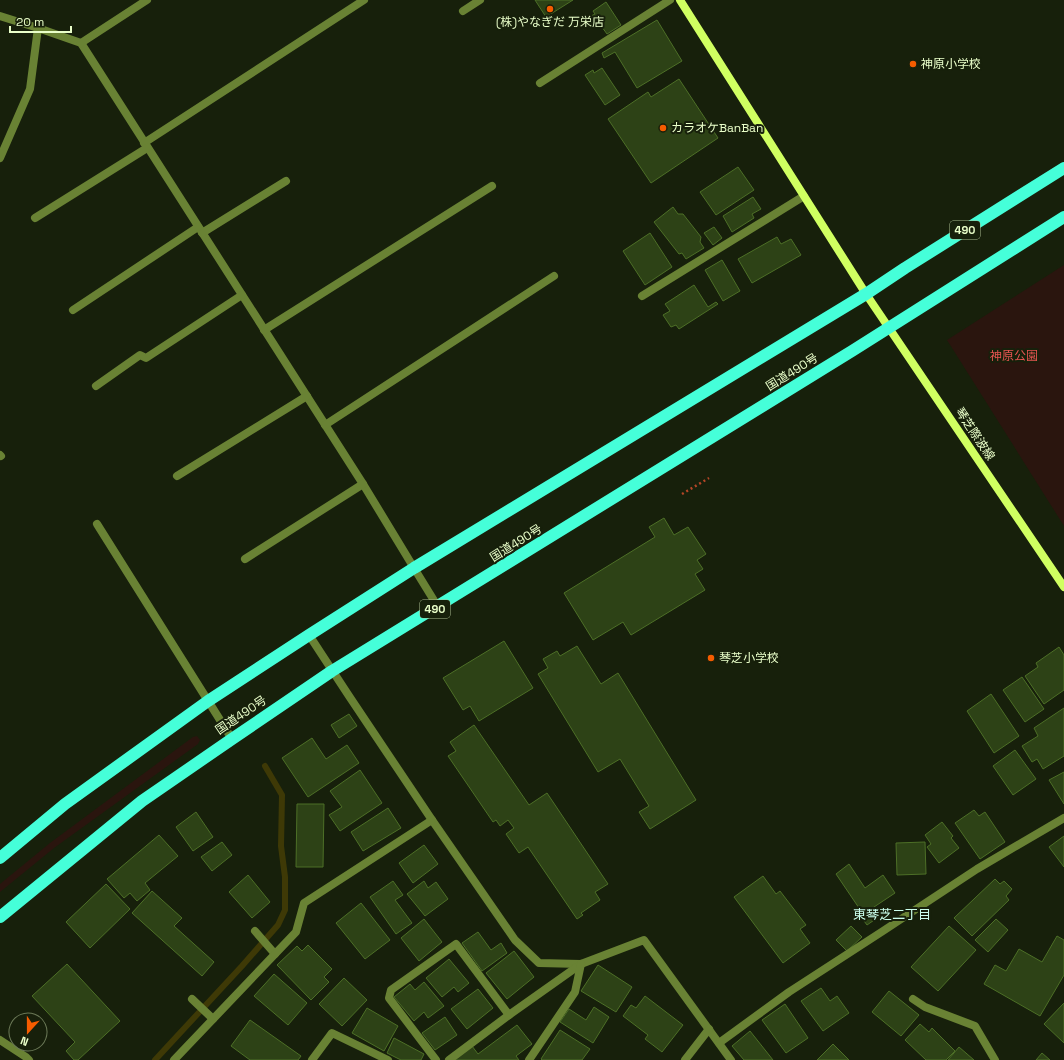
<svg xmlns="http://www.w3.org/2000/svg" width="1064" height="1060" font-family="'Space Grotesk','Noto Sans JP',sans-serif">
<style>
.green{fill:#2a150e}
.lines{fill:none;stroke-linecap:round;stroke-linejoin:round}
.stream{stroke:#3e3906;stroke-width:6}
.building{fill:#2d4216;stroke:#4d6f27}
.path{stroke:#b64627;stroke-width:2.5;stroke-dasharray:2 3;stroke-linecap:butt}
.lane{stroke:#698234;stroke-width:8}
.street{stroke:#698234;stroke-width:8}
.secondary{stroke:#d0ff61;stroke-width:8}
.highway{stroke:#45ffd9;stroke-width:12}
.poi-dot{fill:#f55c00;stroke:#17200b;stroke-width:1.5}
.labels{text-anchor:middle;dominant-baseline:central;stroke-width:4;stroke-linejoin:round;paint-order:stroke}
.shield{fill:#17200b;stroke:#abbc91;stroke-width:1}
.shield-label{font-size:11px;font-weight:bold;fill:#eaffca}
.poi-label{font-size:12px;fill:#eaffca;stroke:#17200b;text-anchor:start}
.park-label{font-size:12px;fill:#e55451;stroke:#17200b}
.street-label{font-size:12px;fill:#eaffca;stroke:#17200b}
.neighbourhood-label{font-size:13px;fill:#ccffed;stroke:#17200b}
</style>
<rect width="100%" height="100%" fill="#17200b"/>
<g class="green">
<polygon points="1064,265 1064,526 947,340"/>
<polygon points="197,736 200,740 198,744 54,848 0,892 0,884 50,843 193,737"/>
</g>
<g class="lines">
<polyline class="stream" points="155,1060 242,966 278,925 285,910 285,877 281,846 282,795 265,766"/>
</g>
<g class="building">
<polygon points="535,0 573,0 546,17"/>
<polygon points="606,2 621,25 607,34 597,20 594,21 591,16 595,14 593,11"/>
<polygon points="657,20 682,61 637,88 615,52 604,58 602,53"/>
<polygon points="602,68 620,95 605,105 585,75 593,70 594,73"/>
<polygon points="679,79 718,138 651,183 608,119 648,92 651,97"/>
<polygon points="738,167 754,190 716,215 700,192"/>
<polygon points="753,197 761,209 752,214 754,218 732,232 723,216"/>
<polygon points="673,207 678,214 683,214 701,237 700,242 704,248 686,259 682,253 679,254 654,222"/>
<polygon points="714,227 722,238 713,245 704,233"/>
<polygon points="650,233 672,267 645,285 623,251"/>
<polygon points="777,237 781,244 791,239 801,255 752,283 738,259"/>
<polygon points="722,260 740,291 723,301 705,270"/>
<polygon points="694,285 708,307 716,302 718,304 679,329 676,325 671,327 663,315 670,311 665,304"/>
<polygon points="664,518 674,535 688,527 706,554 697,560 703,569 695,574 705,590 631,635 623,622 593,640 564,593 655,537 649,527"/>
<polygon points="504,641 533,688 479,721 470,706 463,710 443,678"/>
<polygon points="577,646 601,684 618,673 696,800 650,829 639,812 649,806 620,759 598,772 538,674 548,668 543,659 557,651 560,656"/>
<polygon points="1059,647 1064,655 1064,690 1044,704 1025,676 1038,667 1036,663"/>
<polygon points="1022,677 1044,709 1025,722 1003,690"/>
<polygon points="991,694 1019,736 994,753 967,711"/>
<polygon points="1064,708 1064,756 1043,769 1037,759 1032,762 1022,746 1038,736 1034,728"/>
<polygon points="349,714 357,726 339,738 331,725"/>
<polygon points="474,725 529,805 547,793 608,884 595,892 600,900 581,913 583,915 577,919 528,847 519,853 506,834 514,828 508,820 500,826 496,820 493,822 448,756 456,751 450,742"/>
<polygon points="312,738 326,759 347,745 359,763 308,797 282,758"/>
<polygon points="1015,750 1036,779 1013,795 993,766"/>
<polygon points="360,770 382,803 340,831 329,815 342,807 330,791"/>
<polygon points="1064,772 1064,804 1049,780"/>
<polygon points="297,804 324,804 323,867 296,867"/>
<polygon points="388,808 401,828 363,851 351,832"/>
<polygon points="974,810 979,816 985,812 1005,842 980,859 955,823"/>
<polygon points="196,812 213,837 193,851 176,827"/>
<polygon points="942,822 953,836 951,838 959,848 939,863 927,847 931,844 925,835"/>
<polygon points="159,835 178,856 145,883 150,890 137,901 130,893 124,898 107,879"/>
<polygon points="1064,836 1064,867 1049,847"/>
<polygon points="222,842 232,855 212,871 201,857"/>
<polygon points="925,842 926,874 897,875 896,843"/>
<polygon points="424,845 438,864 413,883 399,863"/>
<polygon points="849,864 865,888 883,875 895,893 874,907 880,916 867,925 856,910 859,908 836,874"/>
<polygon points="248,875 270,902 252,918 229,892"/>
<polygon points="763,876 776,894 780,891 806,925 800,929 810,943 783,963 734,897"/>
<polygon points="995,879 1000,884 1004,881 1012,889 1006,896 1009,900 972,936 954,918"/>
<polygon points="393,881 403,895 395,900 412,923 396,934 370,897"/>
<polygon points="424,881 428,888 436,882 448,899 425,916 407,894"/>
<polygon points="106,884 130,909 90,948 66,922"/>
<polygon points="152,891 182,918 174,926 214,962 202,976 132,913"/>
<polygon points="361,903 390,940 365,959 336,923"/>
<polygon points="424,919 442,942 419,961 401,938"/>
<polygon points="996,919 1008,930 988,952 975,940"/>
<polygon points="851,926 862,937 847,951 836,940"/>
<polygon points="949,926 976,950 938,991 911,967"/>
<polygon points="478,932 491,950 501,943 507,953 482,971 462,943"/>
<polygon points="1057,936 1064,940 1064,975 1040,1016 984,984 995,965 1006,971 1019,949 1042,962"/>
<polygon points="308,945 332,969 324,977 329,982 311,1000 277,965 297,946 302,951"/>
<polygon points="514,951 534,977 507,999 486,973"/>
<polygon points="449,959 469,983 458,992 454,987 442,997 426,978"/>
<polygon points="67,964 120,1021 78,1060 74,1060 66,1051 75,1042 32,996"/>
<polygon points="598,965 632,987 616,1012 581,991"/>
<polygon points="274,974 307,1003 288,1025 254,996"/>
<polygon points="344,978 367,1000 342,1026 319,1004"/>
<polygon points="424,982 444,1006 428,1018 424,1012 414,1021 394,997 410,984 415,990"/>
<polygon points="821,988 830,1001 837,996 849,1013 823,1031 801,1001"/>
<polygon points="478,989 493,1008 467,1029 451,1009"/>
<polygon points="889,991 919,1015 901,1036 872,1012"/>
<polygon points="645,996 683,1025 662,1052 645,1039 648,1035 623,1016 631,1005 636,1008"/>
<polygon points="1064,1003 1064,1043 1044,1024"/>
<polygon points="785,1004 808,1038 786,1053 762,1020"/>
<polygon points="594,1007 609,1017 593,1043 560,1022 569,1009 586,1020"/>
<polygon points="367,1008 398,1026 384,1051 352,1033"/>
<polygon points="445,1017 457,1035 435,1050 422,1033"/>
<polygon points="250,1020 301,1056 298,1060 250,1060 231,1046"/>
<polygon points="920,1024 929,1032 932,1028 955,1051 946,1060 926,1060 905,1040"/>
<polygon points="517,1025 532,1044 516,1056 519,1060 453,1060 472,1046 478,1054"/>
<polygon points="560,1030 590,1049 582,1060 542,1060 541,1059"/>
<polygon points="750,1031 773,1060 744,1060 732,1046"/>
<polygon points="394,1038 424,1054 421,1060 401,1060 387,1053"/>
<polygon points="833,1044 849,1060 817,1060"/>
<polygon points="959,1047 974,1060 948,1060"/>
<polygon points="1042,1053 1050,1060 1036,1060"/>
</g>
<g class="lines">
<polyline class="path" points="682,494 709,478"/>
<polyline class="lane" points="0,1040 26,1057 29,1060"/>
<g class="street">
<polyline points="463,11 480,0"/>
<polyline points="0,16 38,28 81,43 363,484 414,568 438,607"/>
<polyline points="81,43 147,0"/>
<polyline points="540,83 670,0"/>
<polyline points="144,143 364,0"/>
<polyline points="0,158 30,89 38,28"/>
<polyline points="35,218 147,148"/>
<polyline points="202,233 286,181"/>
<polyline points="642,296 804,196"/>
<polyline points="73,310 198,227"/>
<polyline points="264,330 492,186"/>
<polyline points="96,386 140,355 146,358 242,295"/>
<polyline points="325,425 554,276"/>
<polyline points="0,455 1,456"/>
<polyline points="177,476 307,396"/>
<polyline points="97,524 232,739"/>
<polyline points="245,559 363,484"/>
<polyline points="309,635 349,696 432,820 515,940 539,963 581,964 644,940 731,1060"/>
<polyline points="255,931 275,954"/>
<polyline points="192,999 213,1019"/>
<polyline points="913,999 925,1007 975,1026 995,1060"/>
<polyline points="719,1043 789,992 883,931 977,869 1064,818"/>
<polyline points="174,1060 296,932 304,903 432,820"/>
<polyline points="312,1060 332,1033 388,1060"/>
<polyline points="436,1060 389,998 391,990 456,944 509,1015"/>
<polyline points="449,1060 509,1015 581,964"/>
<polyline points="529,1060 575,992 581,964"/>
<polyline points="685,1060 709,1029"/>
</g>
<polyline class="secondary" points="680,0 866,294 1064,587"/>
<g class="highway">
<polyline points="0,858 65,804 208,701 309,635 414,568 866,294 905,268 1064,168"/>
<polyline points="0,917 142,801 232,739 332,671 852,351 1064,217"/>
</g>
</g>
<g class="poi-dot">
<circle cx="550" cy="9" r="4"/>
<circle cx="913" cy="64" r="4"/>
<circle cx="663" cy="128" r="4"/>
<circle cx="711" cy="658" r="4"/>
</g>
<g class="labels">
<g class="shield">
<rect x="950" y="221" width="30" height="18" rx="3"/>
<rect x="420" y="600" width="30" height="18" rx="3"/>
</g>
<g class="shield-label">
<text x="965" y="230">490</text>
<text x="435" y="609">490</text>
</g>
<g class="poi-label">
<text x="550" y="22" text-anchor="middle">(株)やなぎだ 万栄店</text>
<text x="921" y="64">神原小学校</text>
<text x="671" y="128">カラオケBanBan</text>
<text x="719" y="658">琴芝小学校</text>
</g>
<g class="park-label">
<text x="1014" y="356">神原公園</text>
</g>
<g class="street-label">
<text transform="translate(792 372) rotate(-32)">国道490号</text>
<text transform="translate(975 434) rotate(56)">琴芝際波線</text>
<text transform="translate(516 543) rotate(-32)">国道490号</text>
<text transform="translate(241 715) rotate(-34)">国道490号</text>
</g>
<g class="neighbourhood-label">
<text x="892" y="914">東琴芝二丁目</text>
</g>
</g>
<g transform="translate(28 1032) rotate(201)"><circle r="19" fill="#17200b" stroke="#6b7957"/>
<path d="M0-3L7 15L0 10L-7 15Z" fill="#f55c00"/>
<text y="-6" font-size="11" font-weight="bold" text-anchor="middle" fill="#eaffca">N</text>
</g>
<path d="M10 26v6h61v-6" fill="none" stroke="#eaffca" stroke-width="2"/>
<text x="16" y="26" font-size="12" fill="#eaffca" stroke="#17200b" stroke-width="3" paint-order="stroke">20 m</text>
</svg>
